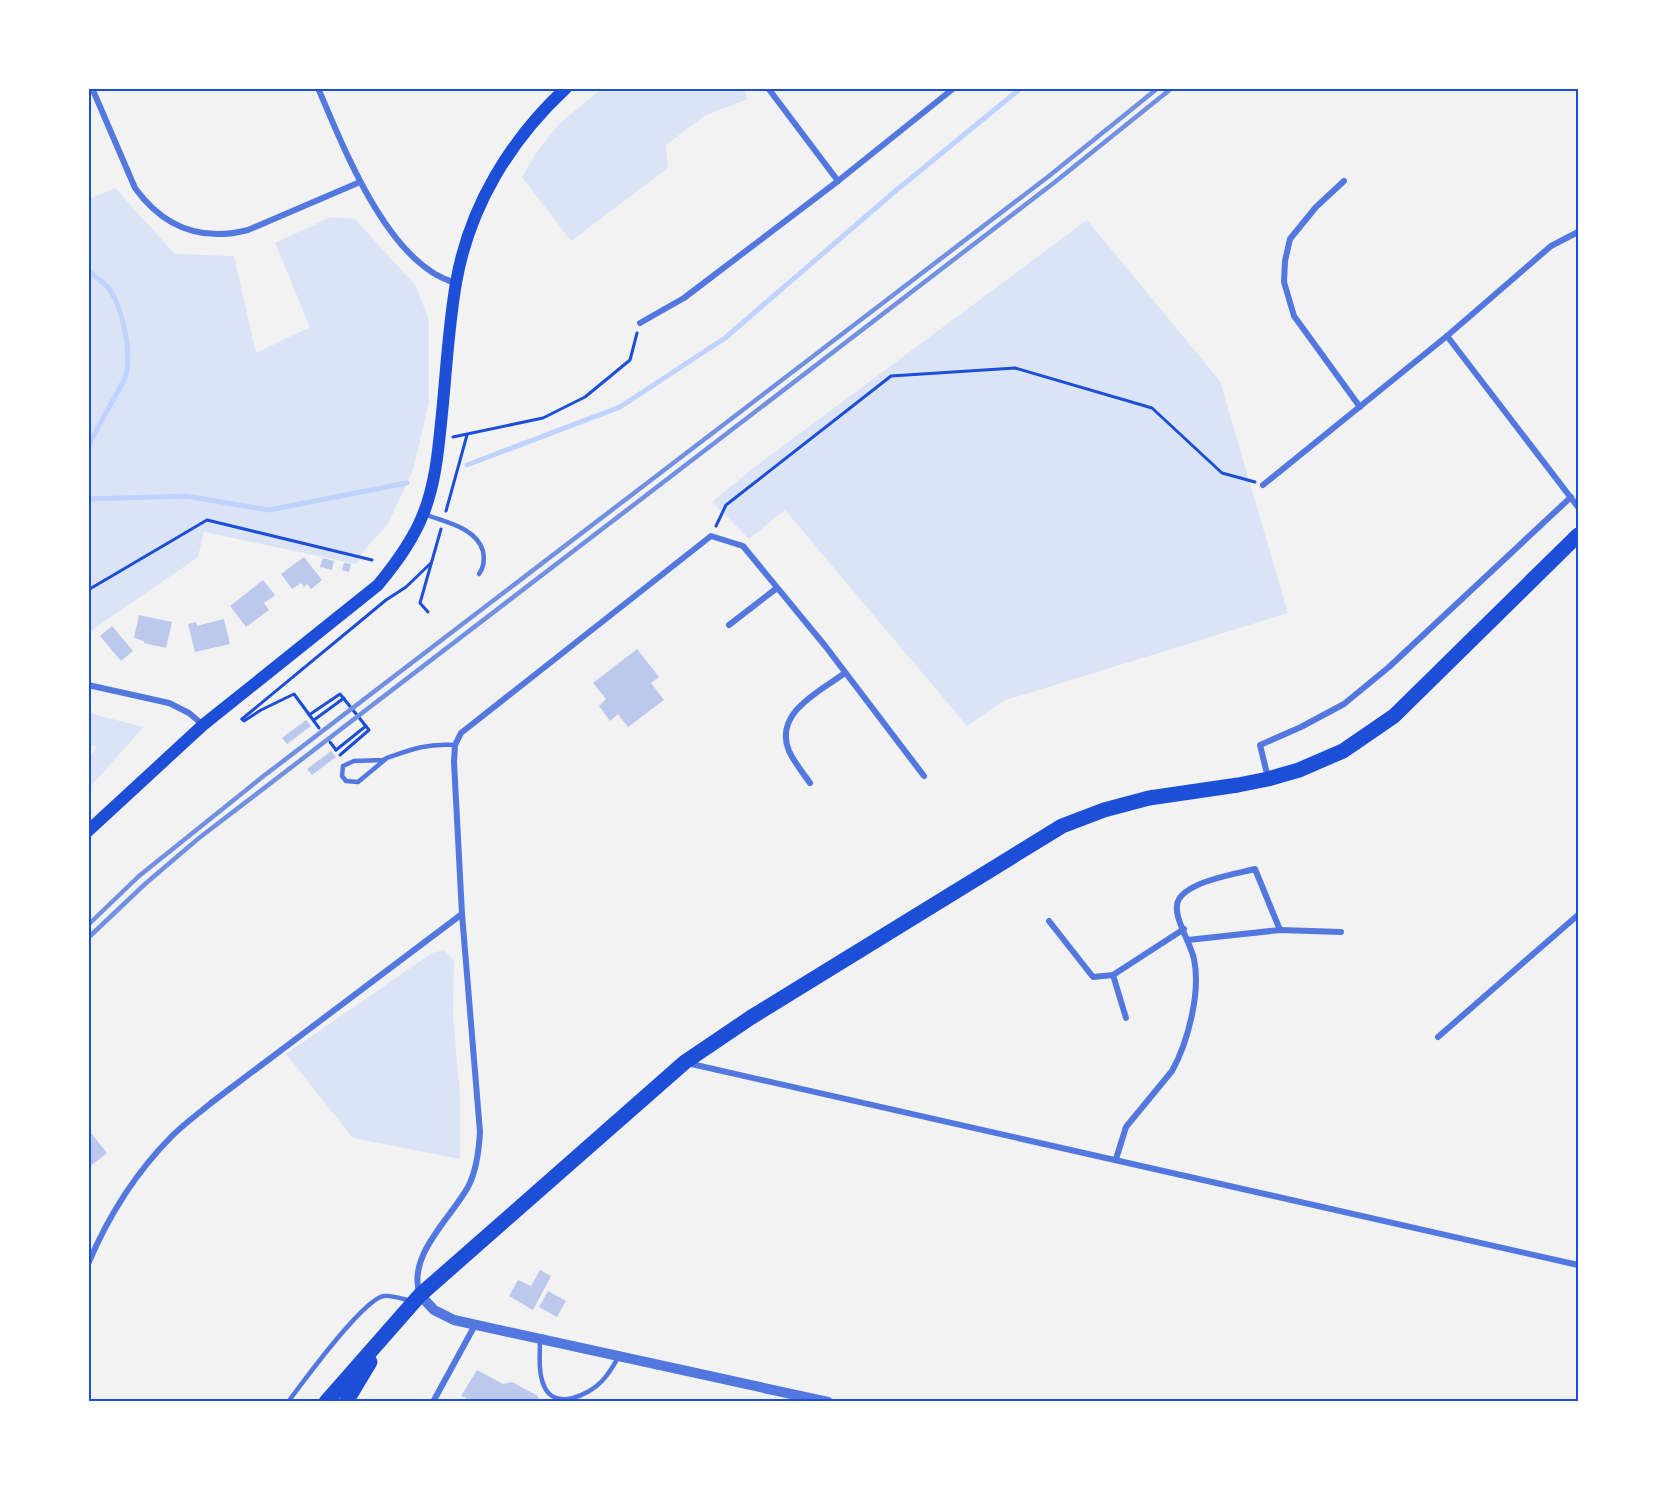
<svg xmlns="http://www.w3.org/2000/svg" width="1667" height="1490" font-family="'Space Grotesk',sans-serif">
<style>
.green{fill:#dbe4f7}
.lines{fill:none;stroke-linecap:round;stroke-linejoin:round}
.stream{stroke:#bfd3fe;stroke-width:5}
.building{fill:#bdc9ec}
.path{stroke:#1d4ed8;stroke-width:3}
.service{stroke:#5277de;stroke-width:4.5}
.minor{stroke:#5277de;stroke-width:6}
.tertiary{stroke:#5277de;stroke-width:10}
.secondary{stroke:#1d4ed8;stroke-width:12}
.primary{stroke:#1d4ed8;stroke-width:15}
.rail{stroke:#7290e2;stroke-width:4.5}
.neatline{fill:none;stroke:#1d4ed8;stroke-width:2}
</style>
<rect width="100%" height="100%" fill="#f2f2f2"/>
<g class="green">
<polygon points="602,89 743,89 748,99 704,116 666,145 668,168 571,241 522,177 538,150 561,122"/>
<polygon points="115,188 175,254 234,256 256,353 310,327 275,243 331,217 355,219 416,286 429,320 429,402 413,470 388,524 366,548 356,564 204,532 198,557 91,631 89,643 89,199"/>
<polygon points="1087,220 1220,381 1288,613 1003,701 967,726 785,510 749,539 712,502 752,469"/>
<polygon points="89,713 144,727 89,788 89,757 97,747 89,744"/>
<polygon points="444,950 454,961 453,1017 460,1095 460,1159 353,1138 286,1054 432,953"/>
</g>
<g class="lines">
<g class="stream">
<path d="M 88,271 C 95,277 105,283 110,290 C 123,310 133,356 125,378 L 88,446"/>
<polyline points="467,465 620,407 725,338 893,193 1021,88"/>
<polyline points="88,499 186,496 269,510 407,483"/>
</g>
</g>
<g class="building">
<polygon points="304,557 322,580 311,589 307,584 304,587 301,583 292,589 281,574"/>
<polygon points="323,558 334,561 332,570 320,567"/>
<polygon points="344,563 351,564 349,572 342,570"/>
<polygon points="263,580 275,595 264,603 269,610 246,627 230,606"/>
<polygon points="139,615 172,622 166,648 144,643 144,641 134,638"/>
<polygon points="224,619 230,644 195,652 188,624 196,622 197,626"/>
<polygon points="112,626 133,651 121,661 100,636"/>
<polygon points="637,649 659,677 651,683 664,700 628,727 618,714 610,721 599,706 606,699 593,683"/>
<polygon points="306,720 311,726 287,744 282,738"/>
<polygon points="331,751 336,757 312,775 307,769"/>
<polygon points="91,1133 107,1153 88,1168 88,1135"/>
<polygon points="540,1270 551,1276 533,1310 509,1296 518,1280 531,1286"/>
<polygon points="548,1291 566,1301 557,1317 539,1307"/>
<polygon points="477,1370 503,1384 512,1382 538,1396 540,1402 463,1402 466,1398 461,1396"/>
</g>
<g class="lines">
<g class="path">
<polyline points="453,437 543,418 585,397 630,360 637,333"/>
<polyline points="446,511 467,435"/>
<polyline points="716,526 726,505 891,376 1015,368 1152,408 1222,473 1255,482"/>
<polyline points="88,590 207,520 372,560"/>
<polyline points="428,612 420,603 441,529"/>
<polyline points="309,715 340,694 369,730 340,755"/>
<polyline points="242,719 386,600 406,587 431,563"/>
<polyline points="242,719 244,721 261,710 294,694 319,728"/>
<polyline points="314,720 344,698"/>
<polyline points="330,742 336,750"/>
<polyline points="336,750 366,726"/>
</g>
<g class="service">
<path d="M 424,514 C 444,522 476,527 483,551 C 485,560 484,567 479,574"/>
<path d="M 387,758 L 358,782 L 346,781 L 342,776 L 343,766 L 354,761 L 383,760 L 387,758 C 412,749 428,743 455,745"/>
<path d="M 540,1340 C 540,1355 538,1372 544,1386 C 554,1411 589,1395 602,1381 C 609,1374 613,1366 618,1358"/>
<path d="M 288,1402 C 303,1382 363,1299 384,1296 C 392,1295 403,1299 411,1301"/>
</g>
<g class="minor">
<path d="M 92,88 L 135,188 C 164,228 201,242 248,230 L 360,182"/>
<path d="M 318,88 C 344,148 388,265 456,283"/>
<polyline points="768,88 838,181"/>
<polyline points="1344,181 1316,207 1290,239 1285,261 1284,282 1294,316 1360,407"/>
<polyline points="640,323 684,298 838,181 954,88"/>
<polyline points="1447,336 1578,507"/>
<polyline points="1263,485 1447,336 1551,246 1578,232"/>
<polyline points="729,625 777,588"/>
<polyline points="88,685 169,703 189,713 203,725"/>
<polyline points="1268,778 1260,745 1301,727 1344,704 1389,667 1571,497"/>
<path d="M 810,783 C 803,773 794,762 789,751 C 773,713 820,691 845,673"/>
<polyline points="1049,921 1093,977 1113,975 1126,1018"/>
<polyline points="1188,940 1280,930 1341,932"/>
<polyline points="1113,975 1184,929"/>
<polyline points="1438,1037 1578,915"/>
<polyline points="687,1063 1578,1265"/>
<path d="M 1116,1159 L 1126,1127 L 1172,1071 C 1188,1042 1201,992 1194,959 C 1191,943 1170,913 1179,899 C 1190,881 1235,874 1255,869 L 1280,930"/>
<path d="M 88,1264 C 108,1217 136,1172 172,1136 C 184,1124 198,1114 211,1103 L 462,914"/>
<path d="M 420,1295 C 406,1256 451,1218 468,1187 C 477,1170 479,1150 480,1132 L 462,914 L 454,762 L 455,745 L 461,733 L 711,536 L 743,546 L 826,647 L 924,776"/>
<polyline points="433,1402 475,1325"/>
</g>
<polyline class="tertiary" points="420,1295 434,1310 454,1320 828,1402"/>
<path class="secondary" d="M 88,831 L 203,725 L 378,585 C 396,563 414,539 424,512 C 435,484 438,453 441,423 C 446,377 448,329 456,283 C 469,207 510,140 566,88"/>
<g class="primary">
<polyline points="326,1402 420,1295 685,1062 750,1018 1062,826 1104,810 1149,798 1238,785 1268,779 1299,770 1343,751 1394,716 1578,535"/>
<polyline points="346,1402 370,1362"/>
</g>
<g class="rail">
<polyline points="88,925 139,876 261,778 1049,176 1158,88"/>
<polyline points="88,938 145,884 199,838 1055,182 1172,88"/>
</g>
</g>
<rect width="1667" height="1490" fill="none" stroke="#ffffff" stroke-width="180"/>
<rect x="90" y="90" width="1487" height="1310" class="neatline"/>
</svg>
